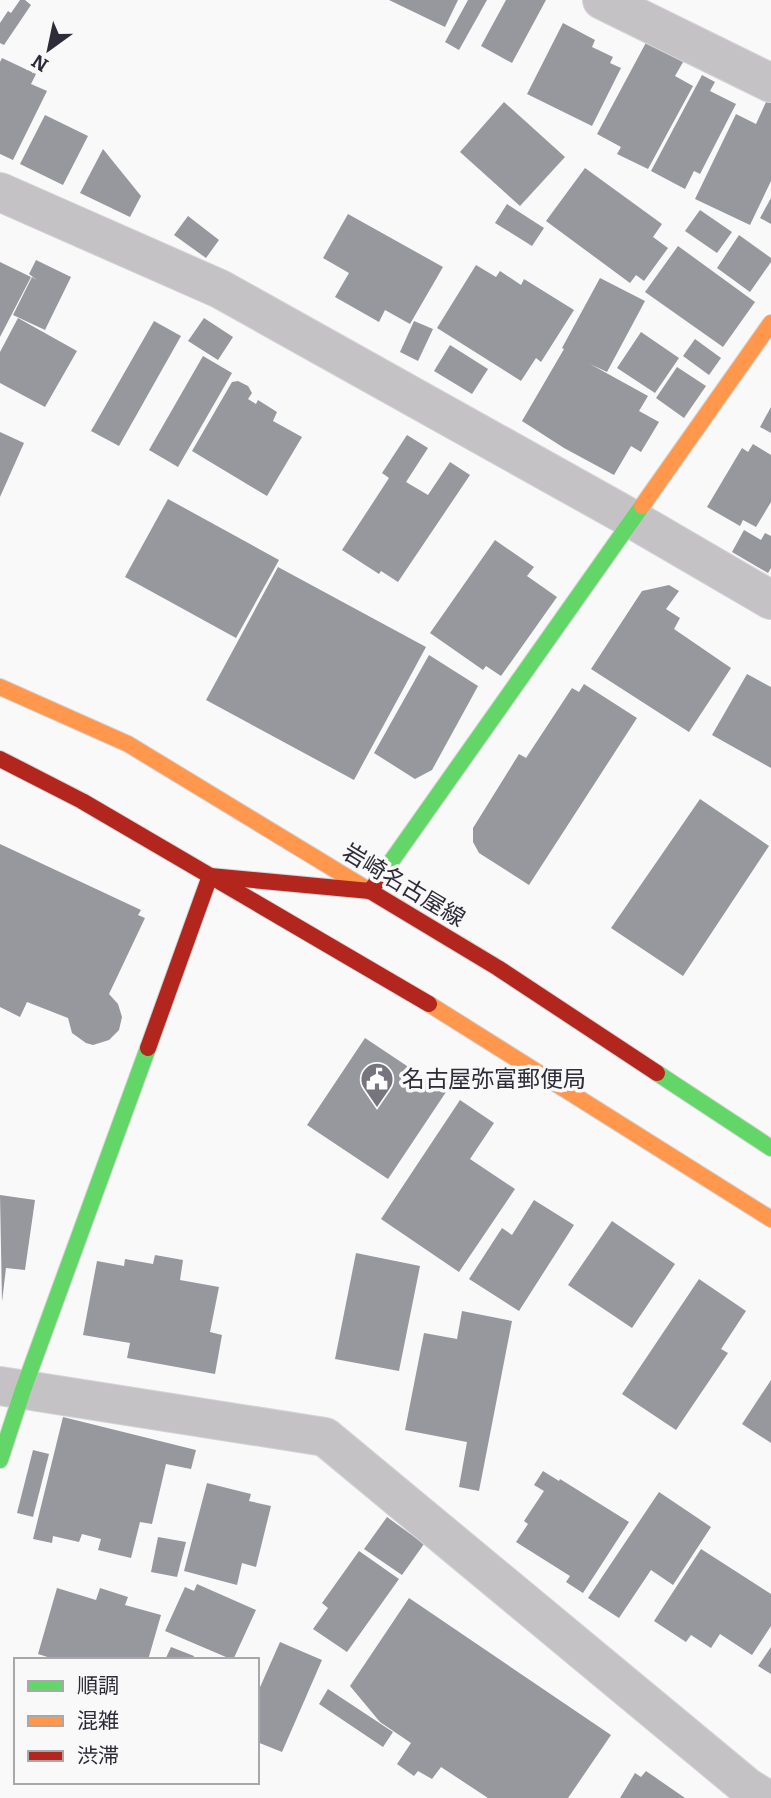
<svg xmlns="http://www.w3.org/2000/svg" width="771" height="1798" font-family="Bitter,'Noto Sans JP',serif">
<style>
.building{fill:#97989e}
.lines{fill:none;stroke-linecap:round;stroke-linejoin:round}
.street-casing{stroke:#d5d4d6;stroke-width:40}
.fast-casing{stroke:#d5d4d6;stroke-width:18}
.slow-casing{stroke:#d5d4d6;stroke-width:18}
.jam-casing{stroke:#d5d4d6;stroke-width:18}
.street{stroke:#c5c2c5;stroke-width:38}
.fast{stroke:#63d668;stroke-width:16}
.slow{stroke:#ff974d;stroke-width:16}
.jam{stroke:#b3261e;stroke-width:16}
.labels{text-anchor:middle;dominant-baseline:central;stroke-width:7;stroke-linejoin:round;paint-order:stroke}
.street-label{font-size:23px;fill:#2f2c39;stroke:#f9f9f9}
.poi-label{font-size:23px;fill:#2f2c39;stroke:#f9f9f9;text-anchor:start}
</style>
<rect width="100%" height="100%" fill="#f9f9f9"/>
<g class="building">
<polygon points="20,0 25,0 31,5 4,45 0,43 0,23 8,11 11,13"/>
<polygon points="389,0 458,0 445,27"/>
<polygon points="468,0 487,0 459,50 445,42"/>
<polygon points="506,0 546,0 512,63 481,46"/>
<polygon points="563,23 595,40 592,47 613,57 610,63 621,68 592,126 527,94"/>
<polygon points="649,37 686,57 675,76 693,86 648,169 617,154 621,147 597,134"/>
<polygon points="2,58 36,74 31,84 47,91 13,160 0,154 0,62"/>
<polygon points="702,75 715,82 710,91 736,104 700,174 694,171 685,189 651,171"/>
<polygon points="771,91 771,181 750,225 695,199 736,114 756,124"/>
<polygon points="504,102 565,157 520,206 460,152"/>
<polygon points="45,115 88,136 63,185 20,164"/>
<polygon points="103,149 141,196 130,217 80,193"/>
<polygon points="585,168 662,224 653,237 668,248 644,281 636,275 630,283 546,221"/>
<polygon points="771,198 771,224 760,218"/>
<polygon points="507,204 544,228 532,246 495,223"/>
<polygon points="700,210 732,232 717,253 685,231"/>
<polygon points="348,214 443,267 410,324 385,310 379,322 335,297 349,273 323,258"/>
<polygon points="188,216 219,240 206,258 174,235"/>
<polygon points="739,235 771,258 771,262 750,292 717,268"/>
<polygon points="678,246 755,302 723,347 645,292"/>
<polygon points="36,260 71,277 45,330 13,315 32,277 37,280 29,274"/>
<polygon points="0,262 31,277 0,337"/>
<polygon points="476,265 496,277 500,271 521,285 524,279 574,310 541,362 536,358 521,381 437,328"/>
<polygon points="600,278 645,301 607,372 590,364 648,396 639,411 659,422 641,452 631,446 614,475 564,448 522,421 564,349 562,348"/>
<polygon points="18,318 77,351 45,407 0,383 0,352"/>
<polygon points="204,318 233,337 218,360 188,341"/>
<polygon points="154,321 181,336 119,446 91,431"/>
<polygon points="414,321 433,329 418,361 400,352"/>
<polygon points="641,332 679,358 655,393 617,368"/>
<polygon points="695,339 721,358 709,375 683,356"/>
<polygon points="450,345 488,369 472,394 434,371"/>
<polygon points="203,356 232,373 178,467 149,450"/>
<polygon points="677,367 706,386 684,418 656,398"/>
<polygon points="238,381 248,386 252,393 248,399 256,404 258,400 277,412 273,421 302,437 267,496 192,451 232,382"/>
<polygon points="771,407 771,433 760,427"/>
<polygon points="0,432 24,443 0,497"/>
<polygon points="407,435 428,448 406,482 428,495 450,462 470,475 398,582 381,571 379,574 342,550 389,478 382,473"/>
<polygon points="753,444 771,455 771,502 756,527 743,520 740,526 707,507 742,448 748,452"/>
<polygon points="168,499 279,560 236,638 125,577"/>
<polygon points="744,530 761,540 765,533 771,536 771,568 768,573 732,552"/>
<polygon points="495,540 534,567 527,576 557,597 501,676 486,666 483,670 430,633"/>
<polygon points="278,567 426,647 354,780 206,700"/>
<polygon points="669,585 679,591 666,609 680,618 674,629 731,668 689,732 591,669 642,591"/>
<polygon points="429,655 478,686 432,770 415,779 374,753"/>
<polygon points="747,674 771,687 771,768 712,735"/>
<polygon points="584,684 637,718 529,885 479,853 473,842 473,828 519,754 526,758 572,688 579,692"/>
<polygon points="700,799 769,846 683,976 611,928"/>
<polygon points="0,844 141,910 138,915 145,918 109,994 118,1004 122,1017 119,1030 109,1040 93,1045 86,1043 72,1033 68,1018 27,1002 20,1017 0,1007"/>
<polygon points="365,1038 446,1092 388,1179 307,1125"/>
<polygon points="460,1100 494,1123 470,1159 515,1189 459,1272 381,1219"/>
<polygon points="0,1195 35,1200 25,1270 6,1268 2,1302"/>
<polygon points="534,1200 574,1225 519,1311 469,1279 502,1228 512,1235"/>
<polygon points="612,1221 675,1264 632,1328 568,1285"/>
<polygon points="356,1253 420,1266 399,1371 335,1359"/>
<polygon points="155,1255 183,1260 180,1280 219,1287 210,1332 222,1335 215,1374 127,1358 130,1343 83,1335 97,1261 124,1266 125,1259 153,1264"/>
<polygon points="699,1279 746,1311 721,1349 728,1353 676,1430 622,1394"/>
<polygon points="462,1311 512,1321 479,1491 459,1487 467,1442 405,1430 424,1333 457,1339"/>
<polygon points="771,1380 771,1443 742,1424"/>
<polygon points="63,1417 196,1450 191,1469 166,1464 152,1524 140,1522 131,1558 98,1550 101,1539 82,1534 79,1542 53,1536 52,1543 33,1539"/>
<polygon points="33,1450 49,1454 33,1517 17,1513"/>
<polygon points="543,1471 559,1481 560,1479 629,1522 583,1593 566,1582 570,1576 516,1542 528,1524 524,1521 544,1491 534,1485"/>
<polygon points="207,1483 251,1494 249,1501 271,1506 256,1567 242,1563 237,1585 184,1571"/>
<polygon points="659,1492 711,1527 673,1585 651,1570 619,1618 588,1598"/>
<polygon points="387,1517 424,1544 402,1575 364,1549"/>
<polygon points="158,1537 186,1542 177,1577 151,1572"/>
<polygon points="701,1549 771,1594 771,1626 752,1655 720,1634 711,1648 691,1635 686,1642 654,1621"/>
<polygon points="359,1551 399,1579 347,1652 313,1629 328,1608 322,1603"/>
<polygon points="197,1584 256,1610 233,1660 165,1631 185,1587 194,1591"/>
<polygon points="57,1588 96,1600 100,1588 128,1597 125,1605 161,1615 148,1660 57,1660 38,1654"/>
<polygon points="409,1598 611,1735 568,1798 488,1798 441,1767 432,1779 418,1771 414,1776 397,1764 411,1743 380,1722 350,1686"/>
<polygon points="280,1642 322,1660 282,1752 257,1742 257,1694"/>
<polygon points="171,1647 194,1656 193,1660 165,1660"/>
<polygon points="771,1647 771,1674 758,1666"/>
<polygon points="328,1689 393,1732 383,1747 319,1704"/>
<polygon points="646,1771 685,1798 620,1798 635,1773 641,1777"/>
</g>
<g class="lines">
<defs>
<g id="street">
<polyline points="602,0 771,83"/>
<polyline points="0,192 220,289 632,519 771,600"/>
<polyline points="0,1386 325,1437 747,1787 765,1798"/>
</g>
<g id="fast">
<polyline points="376,883 642,506"/>
<polyline points="657,1073 771,1148"/>
<polyline points="0,1460 23,1390 148,1048"/>
</g>
<g id="slow">
<polyline points="642,506 771,323"/>
<polyline points="0,687 128,744 370,891"/>
<polyline points="429,1004 771,1219"/>
</g>
<g id="jam">
<polyline points="0,759 82,801 429,1004"/>
<polyline points="370,891 498,968 657,1073"/>
<polyline points="148,1048 210,876 370,891 376,883"/>
</g>
</defs>
<use href="#street" class="street-casing"/>
<use href="#fast" class="fast-casing"/>
<use href="#slow" class="slow-casing"/>
<use href="#jam" class="jam-casing"/>
<use href="#street" class="street"/>
<use href="#fast" class="fast"/>
<use href="#slow" class="slow"/>
<use href="#jam" class="jam"/>
</g>
<defs>
<symbol id="civic-pin" viewBox="-11 -11 22 30"><path d="M0 17L-7.5 6A9.5 9.5 0 1 1 7.5 6Z" fill="#76747c" stroke="#f9f9f9"/><path d="M-.6-6.5H3V-4.5H.6V-3L4-1V1h2V6H-6V1h2V-1L-.6-3ZM-1.2 2.5V6h2.4V2.5Z" fill="#fff"/></symbol>
</defs>
<g fill-rule="evenodd">
<use href="#civic-pin" x="358" y="1060" width="38" height="52"/>
</g>
<g class="labels">
<g class="street-label">
<text transform="translate(404 885) rotate(31)">岩崎名古屋線</text>
</g>
<g class="poi-label">
<text x="402" y="1079">名古屋弥富郵便局</text>
</g>
</g>
<rect x="14" y="1658" width="245" height="126" fill="#f9f9f9" stroke="#a8a7ac" stroke-width="2"/>
<rect x="28" y="1681" width="35" height="10" fill="#63d668" stroke="#a8a7ac" stroke-width="2"/>
<text x="77" y="1693" font-size="21" fill="#2f2c39">順調</text>
<rect x="28" y="1716" width="35" height="10" fill="#ff974d" stroke="#a8a7ac" stroke-width="2"/>
<text x="77" y="1728" font-size="21" fill="#2f2c39">混雑</text>
<rect x="28" y="1751" width="35" height="10" fill="#b3261e" stroke="#a8a7ac" stroke-width="2"/>
<text x="77" y="1763" font-size="21" fill="#2f2c39">渋滞</text>
<g transform="translate(49 49) rotate(213)" stroke="#f9f9f9" stroke-width="5" paint-order="stroke">
<path d="M0-5L12 26L0 18L-12 26Z" fill="#2f2c39"/>
<text y="-10" font-size="19" font-weight="bold" text-anchor="middle" fill="#2f2c39">N</text>
</g>
</svg>
